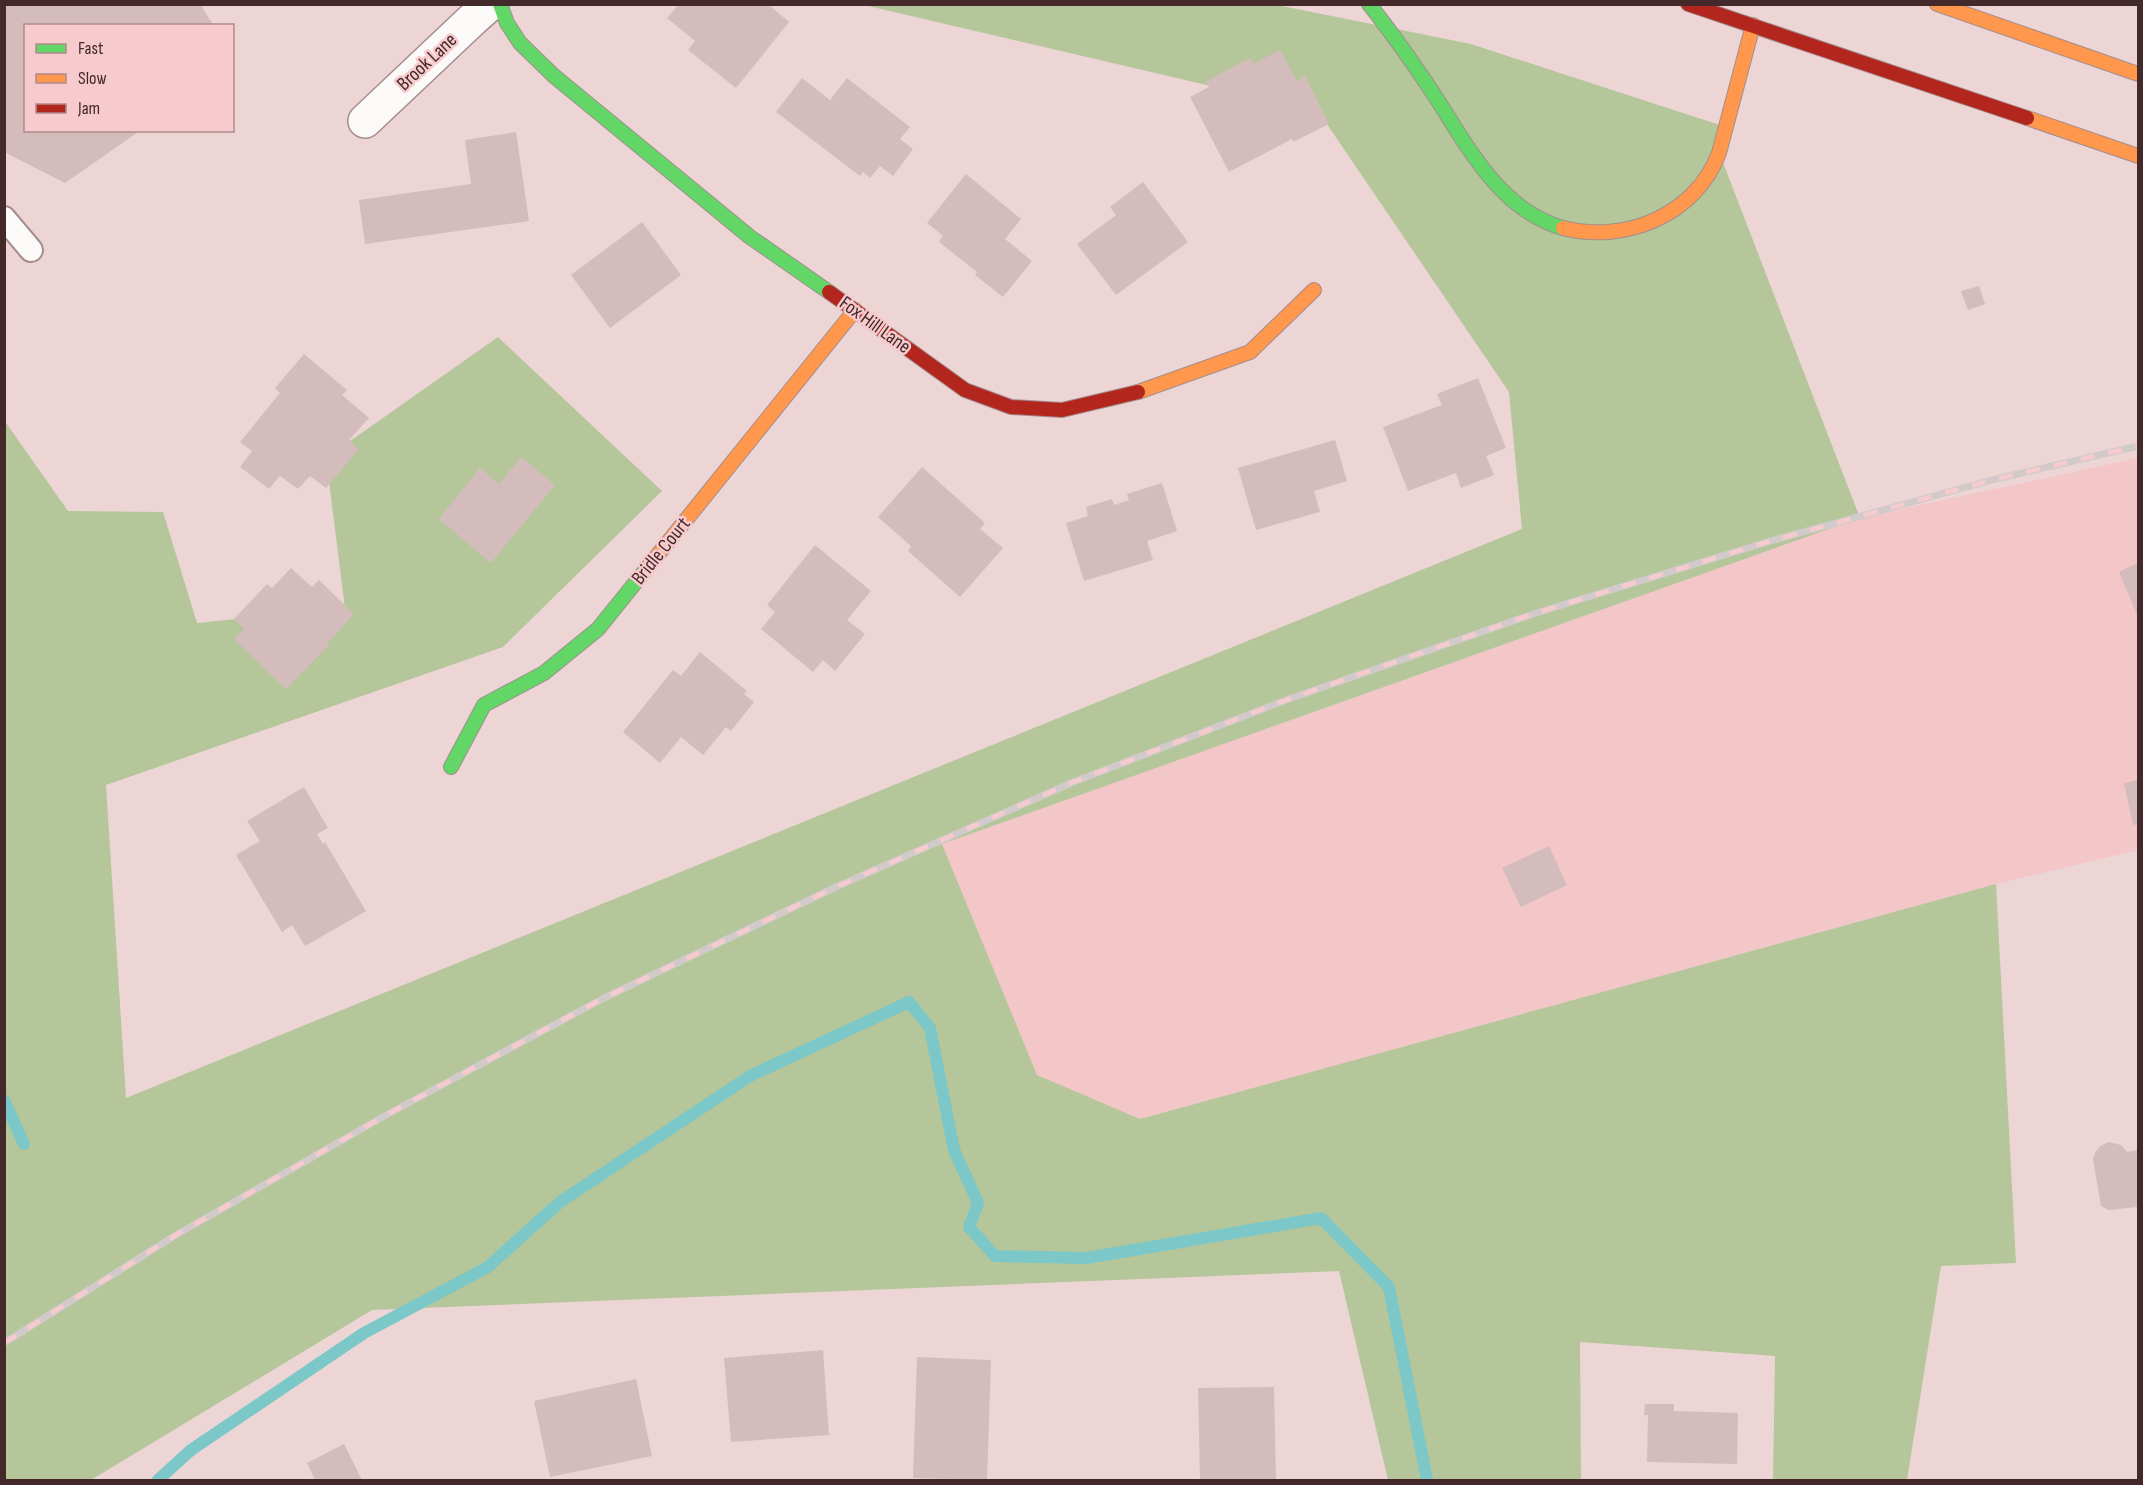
<svg xmlns="http://www.w3.org/2000/svg" width="2143" height="1485" font-family="'Sofia Sans Condensed',sans-serif">
<style>
.built{fill:#f3c6c8}
.green{fill:#b4c69a}
.lines{fill:none;stroke-linecap:round;stroke-linejoin:round}
.stream{stroke:#7cc7c7;stroke-width:12}
.building{fill:#d4bcbd}
.lane-casing{stroke:#a38d8e;stroke-width:26}
.street-casing{stroke:#a38d8e;stroke-width:36}
.fast-casing{stroke:#a38d8e;stroke-width:16}
.slow-casing{stroke:#a38d8e;stroke-width:16}
.jam-casing{stroke:#a38d8e;stroke-width:16}
.lane{stroke:#fcf9f9;stroke-width:22}
.street{stroke:#fcf9f9;stroke-width:33}
.fast{stroke:#63d668;stroke-width:14}
.slow{stroke:#ff974d;stroke-width:14}
.jam{stroke:#b3261e;stroke-width:14}
.rail-casing{stroke:#d2caca;stroke-width:7}
.rail{stroke:#f7cbcd;stroke-width:4.5;stroke-dasharray:14;stroke-linecap:butt}
.labels{text-anchor:middle;dominant-baseline:central;stroke-width:5;stroke-linejoin:round;paint-order:stroke}
.street-label{font-size:20px;fill:#44292a;stroke:#f7cbcd}
</style>
<rect width="100%" height="100%" fill="#edd5d6"/>
<polygon class="built" points="2138,458 2138,850 1996,884 1140,1119 1037,1076 942,844 1860,518"/>
<polygon class="green" points="864,5 1277,5 1471,44 1729,128 1717,147 1860,518 942,844 1037,1075 1140,1119 1996,884 2016,1263 1941,1266 1907,1480 1773,1480 1775,1356 1580,1342 1581,1480 1388,1480 1339,1271 372,1310 91,1480 5,1480 4,420 68,511 163,512 197,623 345,608 326,458 498,337 662,491 503,647 106,785 126,1098 1522,529 1509,392 1318,111"/>
<g class="lines">
<g class="stream">
<polyline points="4,1100 24,1144"/>
<polyline points="158,1480 191,1450 364,1333 488,1267 560,1202 750,1076 909,1002 930,1028 954,1150 978,1203 969,1227 995,1256 1087,1258 1321,1218 1389,1287 1427,1480"/>
</g>
</g>
<g class="building">
<polygon points="4,4 200,4 214,26 26,26 26,130 141,130 65,183 4,152"/>
<polygon points="679,4 768,4 789,22 736,88 688,50 695,41 667,18"/>
<polygon points="1280,50 1297,81 1305,76 1329,124 1293,142 1292,139 1229,172 1190,97 1209,87 1206,81 1250,58 1253,64"/>
<polygon points="802,78 830,100 847,78 910,127 900,139 913,149 893,176 880,166 870,178 863,172 860,176 776,112"/>
<polygon points="516,132 529,221 365,244 359,200 471,184 465,140"/>
<polygon points="966,174 1021,219 1005,239 1032,261 1003,297 975,275 977,272 939,242 943,236 927,223"/>
<polygon points="1143,182 1188,242 1116,295 1077,244 1116,215 1110,207"/>
<polygon points="642,222 681,275 610,328 571,275"/>
<polygon points="1979,286 1985,304 1968,310 1961,291"/>
<polygon points="304,354 347,390 342,395 369,418 349,440 358,450 326,488 310,476 298,489 280,476 269,489 240,467 252,451 240,442 280,393 275,388"/>
<polygon points="1478,378 1506,448 1486,456 1494,475 1461,488 1456,473 1408,491 1383,427 1442,405 1437,394"/>
<polygon points="1335,440 1347,481 1314,491 1320,512 1256,530 1238,468"/>
<polygon points="521,457 555,485 491,563 439,519 480,468 499,484"/>
<polygon points="922,467 985,523 980,529 1003,548 960,597 908,551 911,546 878,517"/>
<polygon points="1162,483 1177,531 1147,541 1153,560 1084,581 1066,523 1088,516 1086,507 1112,499 1114,505 1129,500 1127,494"/>
<polygon points="815,545 871,591 847,620 865,634 835,671 823,660 813,672 761,629 775,612 767,605"/>
<polygon points="2138,563 2138,617 2119,572"/>
<polygon points="291,568 312,587 319,580 354,614 327,644 329,645 286,689 234,639 244,629 234,619 267,584 272,588"/>
<polygon points="700,652 747,691 744,694 754,702 731,731 726,727 703,755 681,737 660,763 623,732 673,670 681,676"/>
<polygon points="2138,780 2138,824 2133,825 2124,783"/>
<polygon points="304,787 328,828 317,834 323,844 325,842 366,911 305,946 292,925 282,932 236,855 260,841 247,821"/>
<polygon points="1549,846 1567,885 1521,907 1502,868"/>
<polygon points="2109,1142 2121,1145 2127,1152 2138,1150 2138,1211 2137,1207 2109,1210 2101,1206 2093,1159 2095,1153 2100,1146"/>
<polygon points="823,1350 829,1435 731,1442 724,1358"/>
<polygon points="917,1357 991,1360 987,1480 913,1478"/>
<polygon points="636,1379 652,1456 550,1477 534,1401"/>
<polygon points="1274,1387 1276,1480 1200,1480 1198,1388"/>
<polygon points="1645,1404 1674,1404 1674,1411 1738,1413 1737,1464 1647,1462 1648,1415 1644,1415"/>
<polygon points="344,1444 362,1480 315,1480 307,1463"/>
</g>
<g class="lines">
<defs>
<polyline id="lane" points="4,218 31,250"/>
<polyline id="street" points="365,121 473,19 490,4"/>
<g id="fast">
<polyline points="500,4 507,23 520,43 554,76 750,237 829,292"/>
<path d="M 1369,4 C 1392,33 1413,63 1433,93 C 1467,145 1499,210 1563,228"/>
<polyline points="451,767 484,705 544,673 598,629 648,567"/>
</g>
<g id="slow">
<polyline points="1937,4 2138,74"/>
<polyline points="2027,118 2138,156"/>
<path d="M 1563,228 C 1625,244 1696,215 1719,153 L 1753,25"/>
<polyline points="1138,392 1250,352 1314,290"/>
<polyline points="648,567 855,310"/>
</g>
<g id="jam">
<polyline points="1688,4 2027,118"/>
<polyline points="829,292 965,390 1011,407 1062,410 1138,392"/>
</g>
</defs>
<use href="#lane" class="lane-casing"/>
<use href="#street" class="street-casing"/>
<use href="#fast" class="fast-casing"/>
<use href="#slow" class="slow-casing"/>
<use href="#jam" class="jam-casing"/>
<use href="#lane" class="lane"/>
<use href="#street" class="street"/>
<use href="#fast" class="fast"/>
<use href="#slow" class="slow"/>
<use href="#jam" class="jam"/>
<defs>
<polyline id="rail" points="4,1343 176,1235 388,1114 602,999 836,887 1071,783 1289,699 1533,614 1767,542 1992,480 2138,446"/>
</defs>
<use href="#rail" class="rail-casing"/>
<use href="#rail" class="rail"/>
</g>
<g class="labels">
<g class="street-label">
<text transform="translate(427 62) rotate(-43)">Brook Lane</text>
<text transform="translate(875 325) rotate(36)">Fox Hill Lane</text>
<text transform="translate(661 551) rotate(-51)">Bridle Court</text>
</g>
</g>
<rect width="2143" height="1485" fill="none" stroke="#44292a" stroke-width="12"/>
<rect x="24" y="24" width="210" height="108" fill="#f7cbcd" stroke="#af8a8c" stroke-width="1.5"/>
<rect x="36" y="44" width="30" height="9" fill="#63d668" stroke="#af8a8c" stroke-width="1.5"/>
<text x="78" y="54" font-size="18" fill="#44292a">Fast</text>
<rect x="36" y="74" width="30" height="9" fill="#ff974d" stroke="#af8a8c" stroke-width="1.5"/>
<text x="78" y="84" font-size="18" fill="#44292a">Slow</text>
<rect x="36" y="104" width="30" height="9" fill="#b3261e" stroke="#af8a8c" stroke-width="1.5"/>
<text x="78" y="114" font-size="18" fill="#44292a">Jam</text>
</svg>
